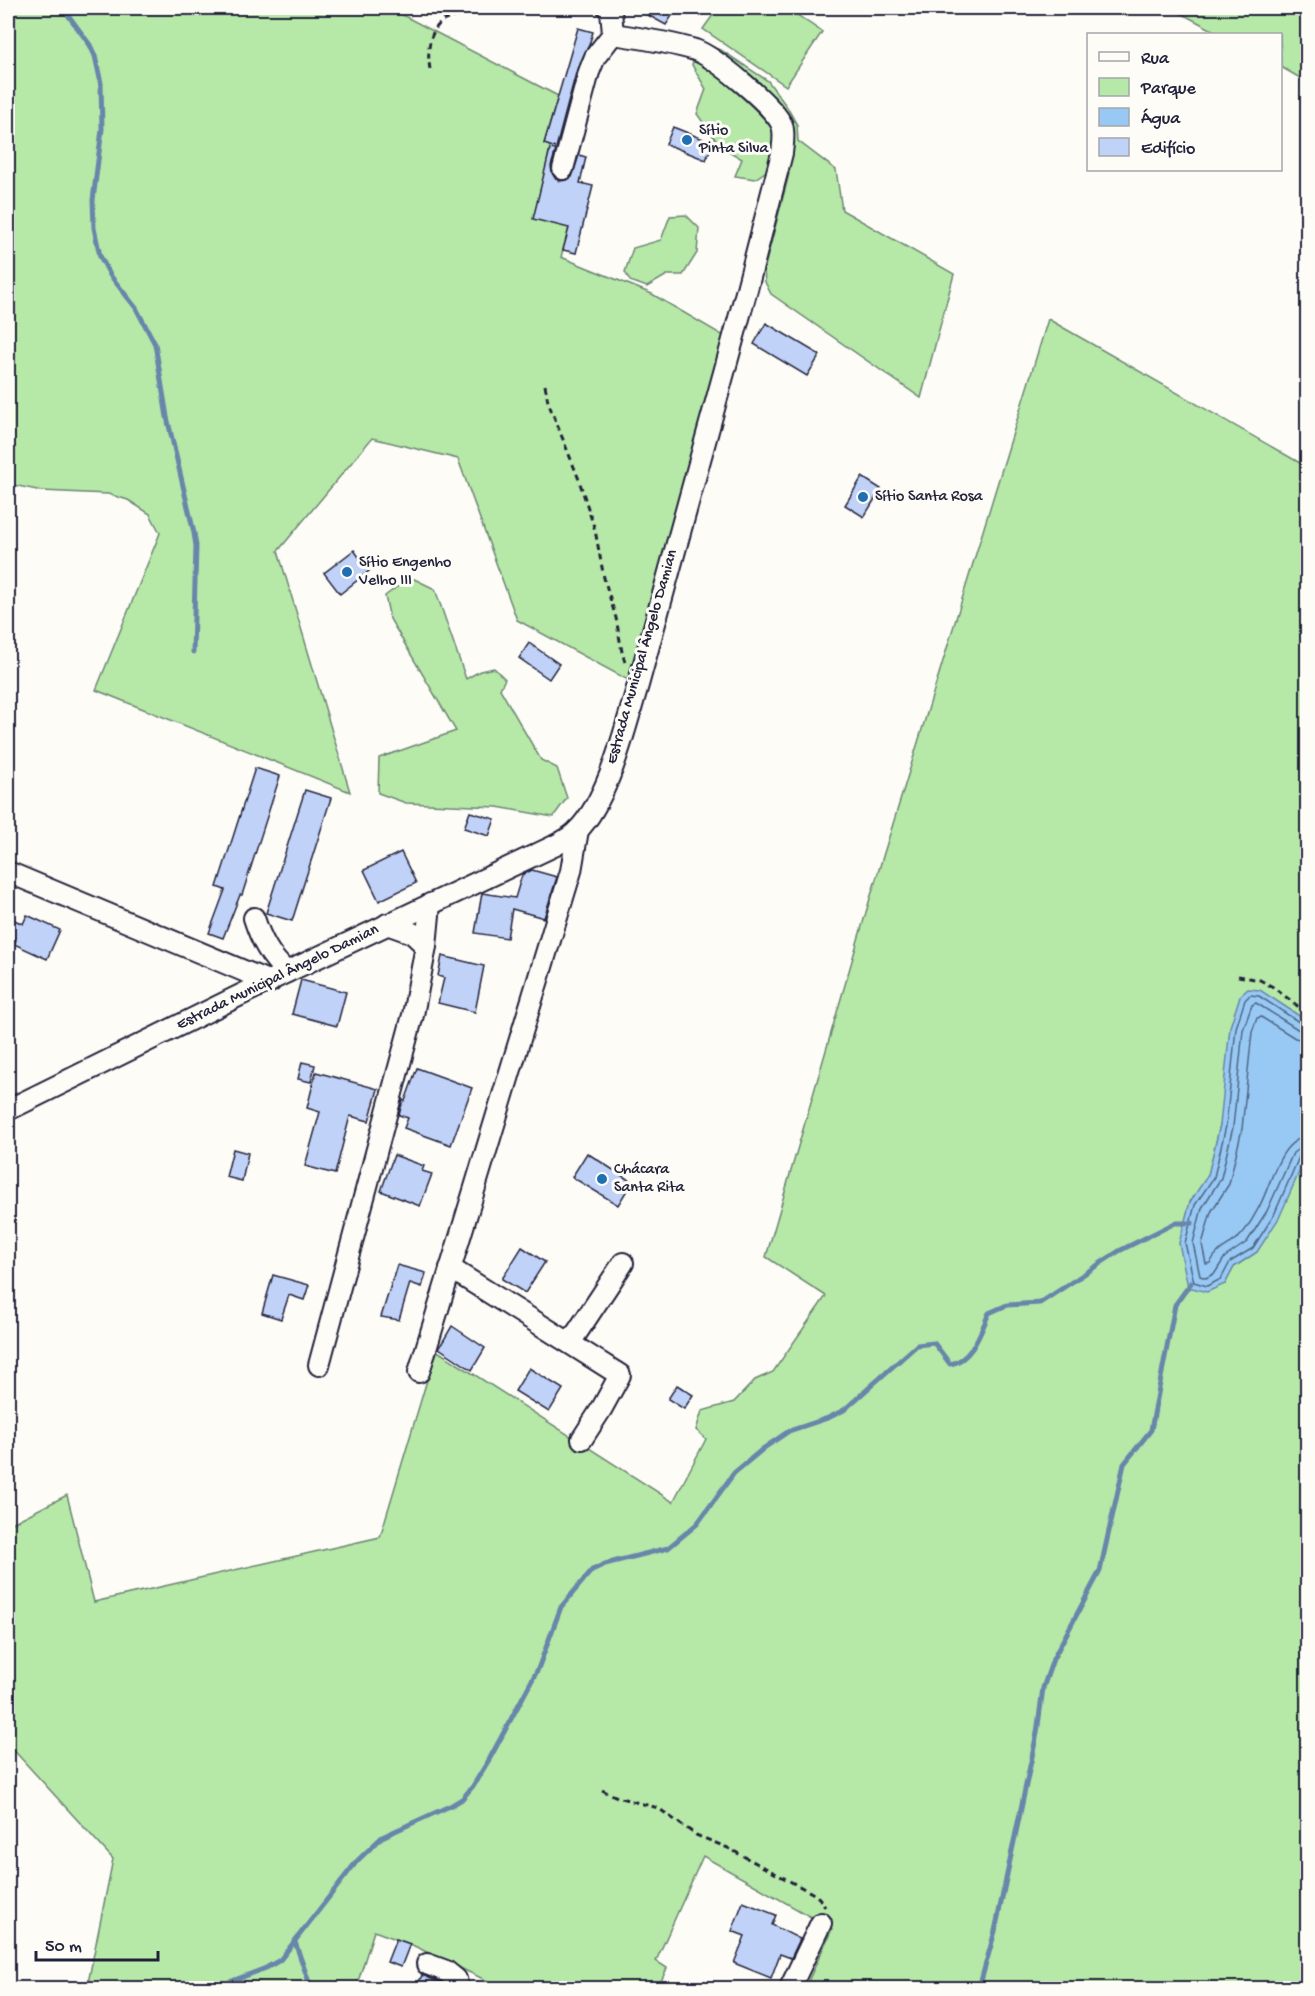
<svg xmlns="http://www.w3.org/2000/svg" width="1315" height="1996" font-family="'Gochi Hand',sans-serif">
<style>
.green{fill:#b6e8a8;stroke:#6c8572;stroke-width:1.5}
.water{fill:#97c9f4;stroke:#6886aa;stroke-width:1.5}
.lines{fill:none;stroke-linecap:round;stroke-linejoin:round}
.shore{stroke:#516585;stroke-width:1.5}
.stream{stroke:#6886aa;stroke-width:5}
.building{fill:#c0d2f8;stroke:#22223b;stroke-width:1.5}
.minor-casing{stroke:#22223b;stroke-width:24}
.path{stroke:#22223b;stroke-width:3;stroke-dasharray:6 4.5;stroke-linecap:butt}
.minor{stroke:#fdfcf7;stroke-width:20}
.poi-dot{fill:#1f6fb2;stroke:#fdfcf7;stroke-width:2}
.labels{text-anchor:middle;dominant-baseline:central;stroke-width:6;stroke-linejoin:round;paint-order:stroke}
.poi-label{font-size:16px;fill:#22223b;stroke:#fdfcf7;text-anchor:start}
.street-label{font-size:16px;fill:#22223b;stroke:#fdfcf7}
</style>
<rect width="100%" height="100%" fill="#fdfcf7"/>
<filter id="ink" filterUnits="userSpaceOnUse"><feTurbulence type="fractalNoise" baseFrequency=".0167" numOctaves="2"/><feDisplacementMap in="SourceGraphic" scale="12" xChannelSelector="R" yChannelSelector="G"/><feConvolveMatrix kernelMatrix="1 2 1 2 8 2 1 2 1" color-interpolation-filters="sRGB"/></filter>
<g filter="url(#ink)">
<g class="green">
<polygon points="8,8 389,8 558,96 544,143 550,146 546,168 569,228 561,257 652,294 724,336 679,505 628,680 517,620 458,459 372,438 278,551 350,792 96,690 160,533 150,514 128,500 108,494 42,491 8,484"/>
<polygon points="718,8 787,8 822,32 786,86 703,29"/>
<polygon points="1171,8 1307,8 1307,82 1281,67 1280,34 1220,34"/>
<polygon points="699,44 721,50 768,81 787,107 797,125 798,141 836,170 842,210 954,274 921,398 771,294 765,282 764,270 789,174 768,170 755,179 735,176 742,159 720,146 697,114 706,89 692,65"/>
<polygon points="686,215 699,228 697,253 683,275 667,275 647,287 630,281 625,272 633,248 661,240 670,216"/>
<polygon points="1048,319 1307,467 1308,935 1302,967 1307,972 1307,1021 1304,1017 1220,1125 1208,1176 1190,1202 1185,1222 1225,1284 1234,1267 1257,1252 1304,1161 1307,1158 1307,1988 805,1988 832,1929 703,1856 656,1961 667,1968 658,1988 502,1988 410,1944 374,1931 356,1988 87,1988 113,1859 8,1744 8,1525 67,1495 94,1602 380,1537 436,1350 673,1502 706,1439 696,1430 702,1411 734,1402 755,1380 773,1372 826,1296 766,1257 869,902"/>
<polygon points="410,577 435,589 466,679 480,671 494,668 505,679 500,689 541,760 557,768 567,798 553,817 497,807 406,803 378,793 379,758 456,731 390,619 385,596"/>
</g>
<polygon class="water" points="1248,989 1260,990 1307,1021 1307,1158 1304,1161 1279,1218 1257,1252 1234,1267 1225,1284 1207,1292 1188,1287 1179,1243 1190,1202 1208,1175 1220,1125 1230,1027 1240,996"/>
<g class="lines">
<g class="shore">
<polyline points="1308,1025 1302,1024 1259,996 1250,995 1245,1000 1236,1028 1226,1126 1214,1177 1195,1205 1185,1243 1194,1282 1207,1286 1221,1279 1230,1262 1253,1248 1274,1215 1299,1157 1308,1154"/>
<polyline points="1308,1032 1299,1030 1256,1003 1252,1005 1243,1030 1233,1127 1221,1178 1202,1208 1193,1243 1200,1276 1206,1278 1215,1273 1225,1257 1247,1242 1267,1211 1293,1153 1300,1148 1308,1146"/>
<path d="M 1308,1041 L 1295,1038 L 1261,1017 L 1257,1018 L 1252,1032 L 1242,1129 L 1229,1184 L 1211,1212 L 1202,1244 L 1206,1264 L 1210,1263 C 1220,1245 1230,1247 1241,1235 C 1248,1228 1254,1216 1259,1207 C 1271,1186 1279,1138 1308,1137"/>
</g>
<g class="stream">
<polyline points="63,8 90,45 95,56 101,83 102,129 93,200 94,228 100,256 110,275 136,308 155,344 167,417 194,533 196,546 193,652"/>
<polyline points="295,1942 311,1988"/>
<path d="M 214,1988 L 266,1968 L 280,1960 L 357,1861 L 382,1837 L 452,1805 L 462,1799 L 473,1786 L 490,1758 L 538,1669 L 561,1607 L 592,1570 L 605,1564 L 668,1548 L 697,1524 L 734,1473 L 764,1448 L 789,1431 L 828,1418 L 844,1410 L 917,1345 L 934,1343 L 950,1364 C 972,1361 981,1331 989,1313 L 1007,1305 L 1040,1303 L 1119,1251 L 1175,1223 L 1192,1223"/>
<polyline points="979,1988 995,1931 1037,1733 1043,1688 1053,1659 1100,1571 1124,1464 1151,1430 1175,1305 1191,1283"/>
</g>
</g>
<g class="building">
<polygon points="635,8 677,8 666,25"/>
<polygon points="578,28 593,32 589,45 577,69 556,148 544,144"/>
<polygon points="673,127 713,143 706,160 666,144"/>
<polygon points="550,149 556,150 551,166 552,173 555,178 560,181 567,180 572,177 579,155 586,157 580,183 593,186 576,253 563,250 569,228 533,219"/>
<polygon points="766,323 820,355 807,376 754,344"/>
<polygon points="862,477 881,489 864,517 845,505"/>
<polygon points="354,550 369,571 340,594 324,573"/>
<polygon points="529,643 559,664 549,679 519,658"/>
<polygon points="255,768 280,776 242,895 240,895 223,938 209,933 225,890 217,887"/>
<polygon points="305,790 331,798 292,921 266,913"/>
<polygon points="470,812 495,819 489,836 464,828"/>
<polygon points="401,852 416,883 379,901 364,870"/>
<polygon points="532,870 557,877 544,918 512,909 507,938 475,933 482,893 515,898 522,875"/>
<polygon points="27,915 60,930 47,959 14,944 16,940 8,936 8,917 23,924"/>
<polygon points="442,956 484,966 475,1012 438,1003 444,978 438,976"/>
<polygon points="301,980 346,992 337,1026 292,1014"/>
<polygon points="302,1062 315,1065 311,1082 298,1079"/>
<polygon points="417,1068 472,1088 451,1145 404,1128 408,1118 399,1115 403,1100 405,1101"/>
<polygon points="316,1072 378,1089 369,1121 350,1116 335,1174 305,1166 320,1112 307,1108"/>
<polygon points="233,1149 248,1153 242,1181 226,1177"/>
<polygon points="587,1153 632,1182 618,1205 572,1177"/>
<polygon points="394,1155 424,1166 422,1171 432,1174 420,1206 381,1191"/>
<polygon points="522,1247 545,1262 525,1293 502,1279"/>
<polygon points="397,1265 426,1273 422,1287 410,1283 399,1320 381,1317"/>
<polygon points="273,1275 309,1285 304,1300 289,1295 281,1319 262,1313"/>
<polygon points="452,1326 485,1348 472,1370 439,1348"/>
<polygon points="529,1368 563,1389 549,1412 515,1391"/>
<polygon points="677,1385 693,1395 684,1409 668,1399"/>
<polygon points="743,1902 776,1915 772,1925 800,1939 791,1958 780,1954 771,1978 734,1963 745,1936 732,1931"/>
<polygon points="396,1939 410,1944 401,1967 387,1962"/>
<polygon points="422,1975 441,1983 446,1989 416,1989"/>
</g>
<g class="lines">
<defs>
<g id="minor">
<polyline points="563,169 589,72 595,57 613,34 611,11 608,8"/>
<polyline points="8,872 270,982"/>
<path d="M 254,918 C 261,940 270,957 287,972"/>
<polyline points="387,924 412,933 426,946"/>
<path d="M 8,1110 L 287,972 L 554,846 C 562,842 571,837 577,831 C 609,799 625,728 638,685 L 747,289 L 782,153 C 783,144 785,134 782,125 C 774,106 715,57 695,50 C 669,42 640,38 613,34"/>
<polyline points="450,1268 620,1375 602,1408 582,1439"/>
<polyline points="570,1343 623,1263"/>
<polyline points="319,1365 413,1015 426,946 430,904"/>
<polyline points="419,1372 571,871 578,830"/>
<polyline points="427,1964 446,1971 456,1979 458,1988"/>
<polyline points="790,1988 821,1923"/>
</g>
</defs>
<use href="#minor" class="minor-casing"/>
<g class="path">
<path d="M 430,69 C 427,53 428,29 445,20 C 457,15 470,14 482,8"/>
<polyline points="545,385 548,402 578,477 595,530 604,578 616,618 622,652 625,662"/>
<polyline points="1238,976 1260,980 1273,987 1308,1014"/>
<polyline points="602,1790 617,1797 658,1808 696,1835 728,1848 812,1893 819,1898 825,1907"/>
</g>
<use href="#minor" class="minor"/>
</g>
</g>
<g class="poi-dot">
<circle cx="687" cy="140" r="6"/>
<circle cx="863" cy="497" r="6"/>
<circle cx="347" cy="572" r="6"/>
<circle cx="602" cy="1179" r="6"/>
</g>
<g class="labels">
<g class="poi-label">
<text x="699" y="131">Sítio<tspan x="699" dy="18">Pinta Silva</tspan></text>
<text x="875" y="497">Sítio Santa Rosa</text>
<text x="359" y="563">Sítio Engenho<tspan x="359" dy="18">Velho III</tspan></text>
<text x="614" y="1170">Chácara<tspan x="614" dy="18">Santa Rita</tspan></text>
</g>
<g class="street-label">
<text transform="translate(643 657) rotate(-74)">Estrada Municipal Ângelo Damian</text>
<text transform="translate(278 978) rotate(-26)">Estrada Municipal Ângelo Damian</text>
</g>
</g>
<rect width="1315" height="1996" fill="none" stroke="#fdfcf7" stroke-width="30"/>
<rect x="15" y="15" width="1285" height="1966" fill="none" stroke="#22223b" stroke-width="2" filter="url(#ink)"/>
<rect x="1087" y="33" width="195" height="138" fill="#fdfcf7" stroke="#a5a5ac" stroke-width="1.5"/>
<rect x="1099" y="52" width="30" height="9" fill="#fdfcf7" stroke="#a5a5ac" stroke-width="1.5"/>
<text x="1141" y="63" font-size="18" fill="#22223b">Rua</text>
<rect x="1099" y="78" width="30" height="18" fill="#b6e8a8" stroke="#a5a5ac" stroke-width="1.5"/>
<text x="1141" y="93" font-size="18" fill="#22223b">Parque</text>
<rect x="1099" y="108" width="30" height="18" fill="#97c9f4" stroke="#a5a5ac" stroke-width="1.5"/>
<text x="1141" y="123" font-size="18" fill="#22223b">Água</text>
<rect x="1099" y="138" width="30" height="18" fill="#c0d2f8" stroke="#a5a5ac" stroke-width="1.5"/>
<text x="1141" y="153" font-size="18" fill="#22223b">Edifício</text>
<path d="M36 1951v9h122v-9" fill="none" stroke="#22223b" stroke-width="3"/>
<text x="45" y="1951" font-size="18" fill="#22223b" stroke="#fdfcf7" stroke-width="4.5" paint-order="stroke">50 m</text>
</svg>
